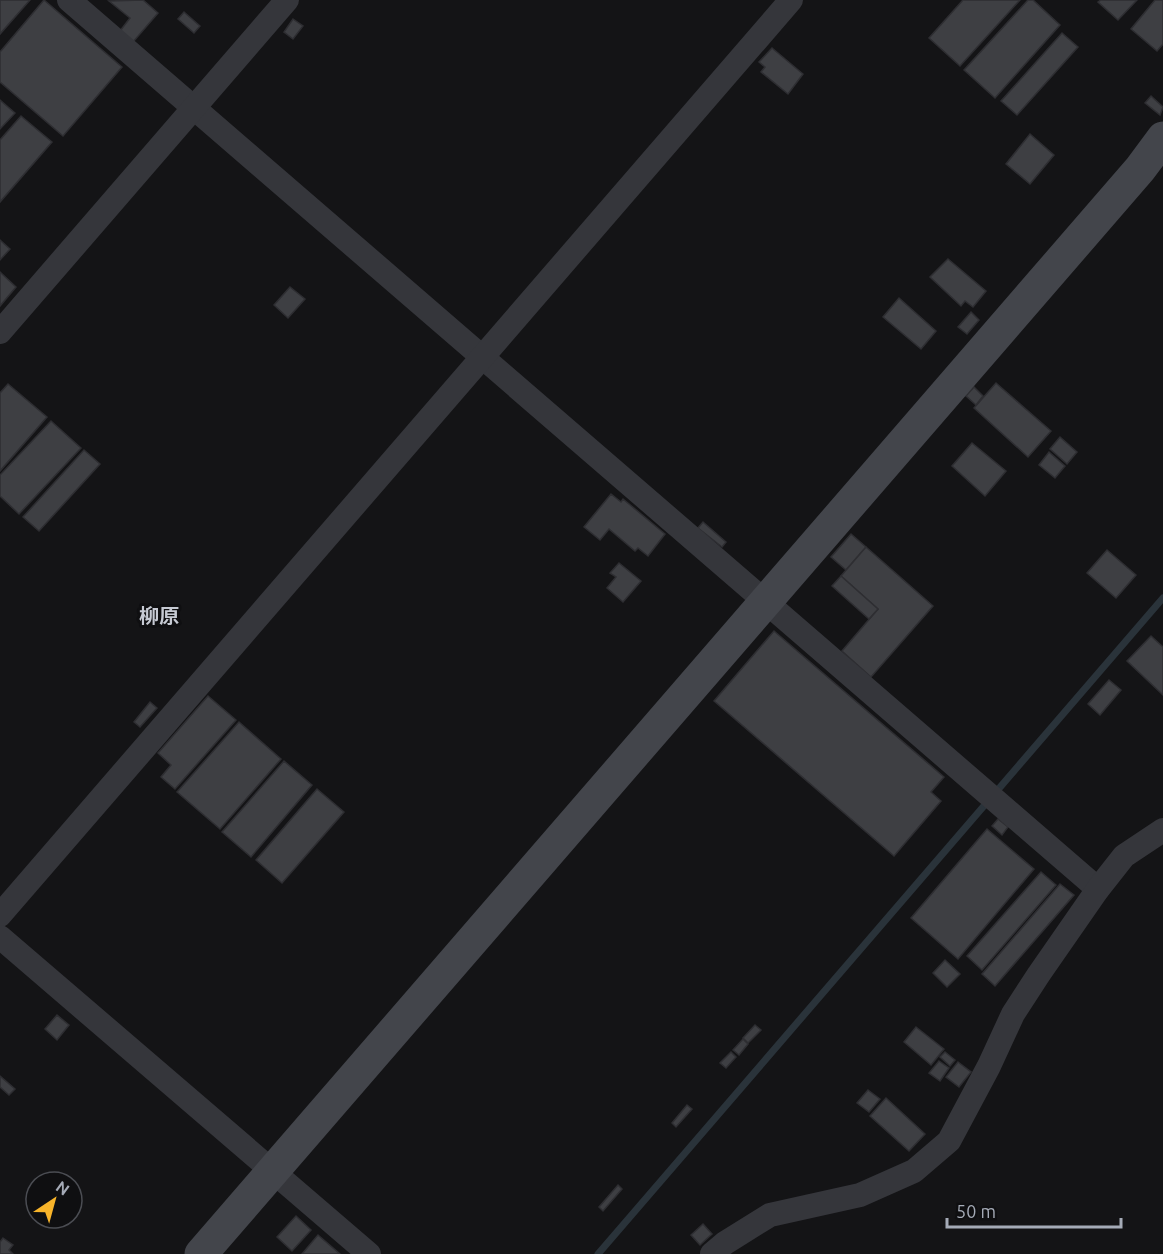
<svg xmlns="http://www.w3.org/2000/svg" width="1163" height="1254" font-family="Ubuntu,'Noto Sans JP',sans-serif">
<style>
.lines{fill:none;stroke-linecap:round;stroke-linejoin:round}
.stream{stroke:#2a333a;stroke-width:7}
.building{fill:#3e3f43;stroke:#2e2e32;stroke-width:1.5}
.street{stroke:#35363b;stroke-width:24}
.secondary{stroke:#43454b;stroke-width:33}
.labels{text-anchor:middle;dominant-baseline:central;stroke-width:6;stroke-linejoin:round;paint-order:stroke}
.quarter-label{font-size:20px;font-weight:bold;fill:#c6cad3;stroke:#0f0f11}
</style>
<rect width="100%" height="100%" fill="#141416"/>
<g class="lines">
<polyline class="stream" points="598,1254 1163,598"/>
</g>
<g class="building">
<polygon points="0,0 30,0 0,34"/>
<polygon points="44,0 122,67 63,136 0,82 0,52"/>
<polygon points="143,0 158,13 133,42 120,31 130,18 109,1"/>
<polygon points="963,0 1020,0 960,66 929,38"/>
<polygon points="1028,0 1033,0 1060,25 995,98 964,70"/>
<polygon points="1101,0 1137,0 1118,20 1098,2"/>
<polygon points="1155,0 1163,0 1163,44 1157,51 1131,29"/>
<polygon points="184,12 200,26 194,33 178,19"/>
<polygon points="293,19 303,26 293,39 284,32"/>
<polygon points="1062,33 1078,47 1017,115 1001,101"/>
<polygon points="772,48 803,74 788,94 761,72 765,67 759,62"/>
<polygon points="1151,96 1163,107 1160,115 1145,103"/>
<polygon points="0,100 15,113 0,129"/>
<polygon points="21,116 52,142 0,202 0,140"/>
<polygon points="1030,134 1054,155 1030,184 1006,164"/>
<polygon points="0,240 10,249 0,260"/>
<polygon points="948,259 986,291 973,307 965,301 961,306 930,277"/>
<polygon points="0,272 16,287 0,306"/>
<polygon points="290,287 305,299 288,318 274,305"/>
<polygon points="899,298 936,331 921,349 883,317"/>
<polygon points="971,312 979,320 967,334 958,327"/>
<polygon points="996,383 1051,431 1028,457 974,408"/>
<polygon points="8,384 47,417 0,471 0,393"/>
<polygon points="974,387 983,396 976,405 966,396"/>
<polygon points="51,421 81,448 19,514 0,496 0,475"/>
<polygon points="1060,437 1077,452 1067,464 1050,449"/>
<polygon points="972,443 1006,471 985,496 952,466"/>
<polygon points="84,450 100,464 39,531 23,517"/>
<polygon points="1049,452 1065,466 1055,478 1039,465"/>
<polygon points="611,494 621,502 623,499 665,534 648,556 638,548 635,551 609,529 600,540 584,527"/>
<polygon points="703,522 726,542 722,547 698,528"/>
<polygon points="851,534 866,547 846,570 831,557"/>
<polygon points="866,547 933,606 871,677 842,651 878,609 841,576"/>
<polygon points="1107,550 1136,575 1116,598 1087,573"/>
<polygon points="619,563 641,581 623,602 607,588 616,577 610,573"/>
<polygon points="841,576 878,609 869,619 832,586"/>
<polygon points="774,631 944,777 931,792 941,801 894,856 714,701"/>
<polygon points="1151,636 1163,647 1163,695 1127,661"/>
<polygon points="1109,680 1121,690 1100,715 1088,704"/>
<polygon points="208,696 236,720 175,789 161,777 171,765 158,753"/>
<polygon points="150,702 157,708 140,727 134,722"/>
<polygon points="239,722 281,759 220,829 177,792"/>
<polygon points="284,761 312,785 251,857 222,832"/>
<polygon points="317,789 344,812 282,883 256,860"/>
<polygon points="998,819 1008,827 1002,835 992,826"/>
<polygon points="987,829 1034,869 958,959 911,918"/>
<polygon points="1041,872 1056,885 982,970 967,956"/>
<polygon points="1060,884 1074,895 995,986 982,974"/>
<polygon points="945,960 960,974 947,987 933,973"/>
<polygon points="57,1015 69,1025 57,1040 45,1029"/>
<polygon points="755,1025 761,1030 748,1043 743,1038"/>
<polygon points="916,1027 944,1049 931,1065 904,1042"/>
<polygon points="743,1039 748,1044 739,1055 733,1050"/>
<polygon points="731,1052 736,1057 726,1068 720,1063"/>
<polygon points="945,1052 955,1060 950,1066 940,1057"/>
<polygon points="939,1061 949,1068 940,1081 929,1073"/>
<polygon points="958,1062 971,1072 959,1087 946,1077"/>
<polygon points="0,1076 15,1089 9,1095 0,1087"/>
<polygon points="868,1090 880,1099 869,1112 857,1103"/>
<polygon points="886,1098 925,1134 909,1151 870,1116"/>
<polygon points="687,1105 692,1109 676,1127 672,1123"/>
<polygon points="618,1185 622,1189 603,1211 599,1207"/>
<polygon points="296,1216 311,1230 292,1251 277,1237"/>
<polygon points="703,1224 712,1234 700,1245 691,1235"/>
<polygon points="318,1235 340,1254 302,1254"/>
<polygon points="3,1238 13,1245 9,1250 13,1254 0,1254 0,1242"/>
</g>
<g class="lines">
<g class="street">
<polyline points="69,0 1098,889"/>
<polyline points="0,332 287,0"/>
<polyline points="0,915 791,0"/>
<polyline points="0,937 369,1254"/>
<polyline points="712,1254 725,1243 770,1215 860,1195 914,1171 949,1141 989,1066 1013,1014 1039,974 1098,889 1124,856 1163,830"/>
</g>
<polyline class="secondary" points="201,1254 1140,169 1163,138"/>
</g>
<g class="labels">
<g class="quarter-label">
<text x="159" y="615">柳原</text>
</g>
</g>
<g transform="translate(54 1200) rotate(36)"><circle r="28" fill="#0f0f11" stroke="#4b4d53" stroke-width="1.5"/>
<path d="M0-4.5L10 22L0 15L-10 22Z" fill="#f8b42a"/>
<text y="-9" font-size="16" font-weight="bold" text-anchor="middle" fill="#a5abb7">N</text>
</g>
<path d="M947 1218v9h174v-9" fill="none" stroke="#a5abb7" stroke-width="3"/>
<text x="956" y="1218" font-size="18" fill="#a5abb7" stroke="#0f0f11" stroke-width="4.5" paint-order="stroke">50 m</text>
</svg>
